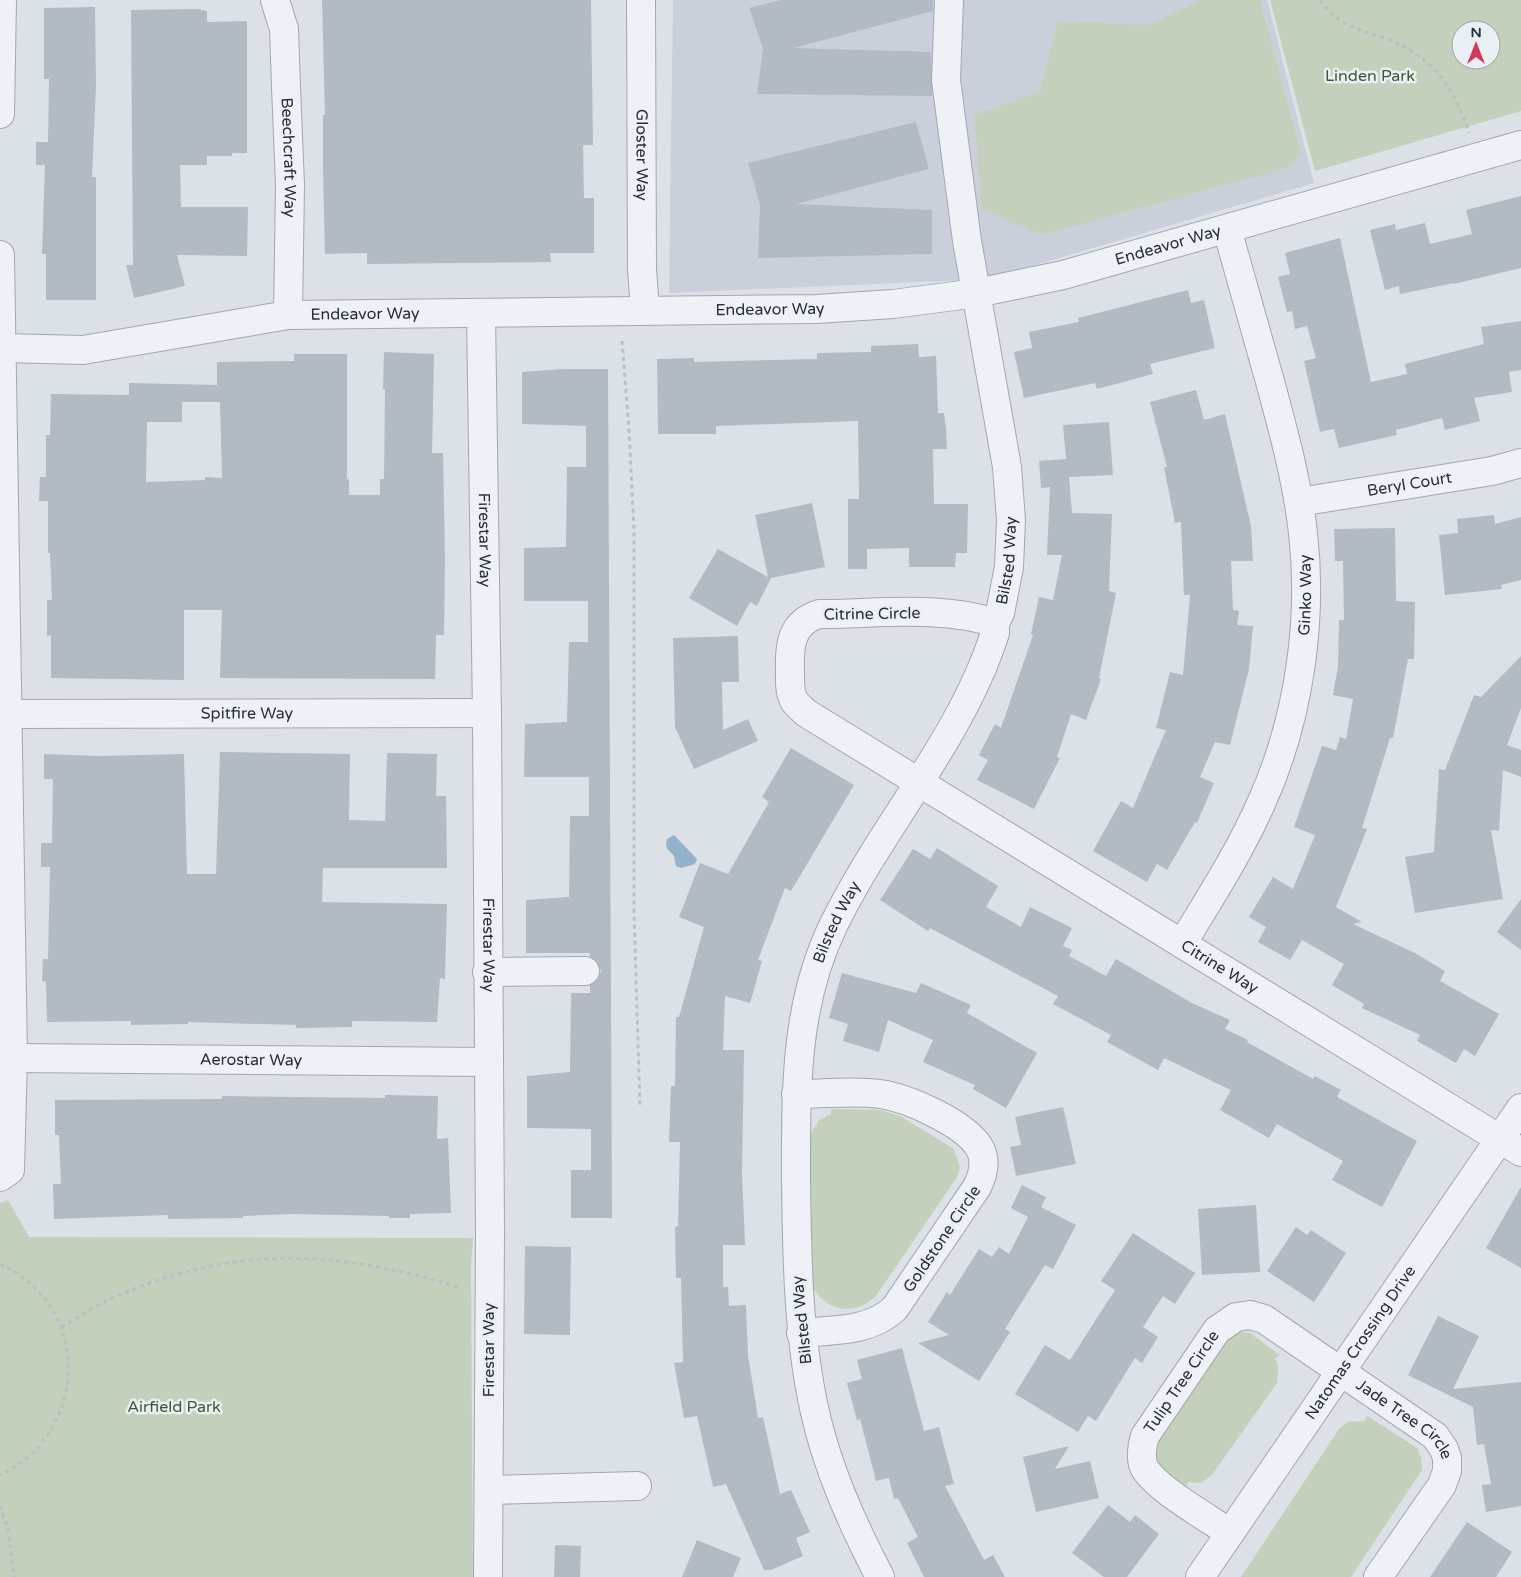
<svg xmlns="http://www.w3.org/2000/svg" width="1521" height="1577" font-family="'Varela Round',sans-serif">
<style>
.built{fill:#c9d0d9}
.green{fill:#c3d1bc;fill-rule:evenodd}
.water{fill:#94b2c9}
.building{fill:#b2bac4;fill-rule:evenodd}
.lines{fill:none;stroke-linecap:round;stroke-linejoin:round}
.minor-casing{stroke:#a1a8b1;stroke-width:30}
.path{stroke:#babfc5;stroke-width:3;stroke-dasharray:4 4;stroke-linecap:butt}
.minor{stroke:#eef1f5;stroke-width:28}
.labels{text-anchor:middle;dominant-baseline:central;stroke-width:5;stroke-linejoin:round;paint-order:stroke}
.park-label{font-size:16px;fill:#3c5a31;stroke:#eaeff4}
.street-label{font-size:16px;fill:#25303d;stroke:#eaeff4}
</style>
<rect width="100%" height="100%" fill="#dbe1e7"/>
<polygon class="built" points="673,0 1267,0 1314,183 988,279 669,293"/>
<g class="green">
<polygon points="1202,0 1260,0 1301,154 1290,167 1042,235 982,209 974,115 1040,92 1058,21 1149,25"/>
<path d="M 1270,0 L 1521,0 L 1521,111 L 1315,171 ZM 1461,30 L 1491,30 L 1491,60 L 1461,60 Z"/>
<path d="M 831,1109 L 880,1110 L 900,1116 L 954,1149 L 960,1167 L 957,1177 L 876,1296 C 854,1317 824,1312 811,1283 L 810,1135 L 819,1120 L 831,1114 Z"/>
<polygon points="8,1200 29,1237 473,1238 471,1265 473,1577 0,1577 0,1203"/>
<polygon points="1232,1331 1250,1333 1280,1355 1275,1358 1278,1367 1277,1383 1212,1475 1201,1483 1188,1482 1186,1486 1158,1469 1152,1442"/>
<polygon points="1366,1415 1417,1448 1421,1457 1422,1470 1351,1577 1241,1577 1339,1429 1348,1422 1365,1421"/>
</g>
<path class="water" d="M 674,835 L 697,859 L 695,864 L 681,868 L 676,866 L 674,856 C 670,850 664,850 667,839 Z"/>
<g class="building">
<polygon points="322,0 591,0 593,145 583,145 584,198 594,198 594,253 550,253 551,262 367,264 367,253 325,254 323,170 323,115 325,115"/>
<polygon points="781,0 933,0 933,11 794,48 931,52 932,96 757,94 763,48 749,8"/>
<polygon points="95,7 96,87 92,177 96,177 96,300 46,300 46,254 42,254 45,165 36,165 36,142 48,142 49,79 44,79 44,8"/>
<polygon points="197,9 207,11 207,22 247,21 247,153 232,153 232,156 207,156 207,165 180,165 181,207 248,207 247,256 177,255 185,286 134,298 126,265 133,265 131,10"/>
<polygon points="916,122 929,169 796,204 932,210 932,254 758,258 760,205 748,163"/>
<polygon points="1521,196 1521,268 1454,284 1454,283 1400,294 1399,286 1385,290 1370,230 1395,224 1396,230 1425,223 1430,244 1472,234 1466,210"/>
<polygon points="1340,238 1371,382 1407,374 1405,364 1484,344 1481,327 1521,321 1521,370 1509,372 1512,392 1474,398 1480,421 1445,430 1442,418 1396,430 1397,435 1339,448 1334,429 1320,432 1304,361 1316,358 1307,326 1295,329 1292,311 1287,312 1278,277 1290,274 1285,253"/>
<polygon points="1188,290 1191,303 1204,300 1215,348 1150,364 1153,374 1097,389 1095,383 1024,398 1014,352 1032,348 1029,332 1079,322 1078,318"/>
<polygon points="918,344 919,357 936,356 938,413 944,413 946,428 947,449 933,449 934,504 968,504 967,553 956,553 955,567 909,567 909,548 867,549 867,569 848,569 848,499 859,499 858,421 716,426 716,434 658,434 657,359 694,358 694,362 817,359 817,353 871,352 871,346"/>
<path d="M 384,352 L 434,354 L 432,453 L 443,453 L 445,560 L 444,635 L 436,635 L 435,679 L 220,678 L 222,610 L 184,610 L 184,680 L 51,678 L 51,635 L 47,636 L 47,600 L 52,600 L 50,553 L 48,553 L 48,501 L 39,501 L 40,477 L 46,477 L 46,435 L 50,435 L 51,394 L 129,395 L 129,383 L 217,385 L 217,362 L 294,361 L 294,354 L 347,354 L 347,480 L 349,479 L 349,495 L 380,495 L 380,479 L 384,479 L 385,389 L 383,389 ZM 182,402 L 220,402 L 222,478 L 205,477 L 205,480 L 146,482 L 147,422 L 182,422 Z"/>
<polygon points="564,369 608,369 612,1218 571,1218 571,1170 591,1170 591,1129 527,1128 527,1076 570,1072 571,993 590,993 590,985 598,979 601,971 598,963 590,957 590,953 526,953 526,900 569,897 570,816 589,816 589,777 524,777 525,724 567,722 569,642 588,642 588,601 524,601 524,548 566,547 567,467 586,467 586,426 522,424 522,372"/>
<polygon points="1196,390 1204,420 1225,414 1251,526 1253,561 1231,561 1233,610 1239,611 1237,625 1253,626 1249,669 1230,745 1215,742 1200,777 1214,783 1197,823 1195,822 1167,870 1157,864 1147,882 1093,851 1121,801 1133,808 1166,730 1156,728 1170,672 1183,675 1190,595 1184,595 1181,522 1175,523 1164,467 1167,467 1150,402"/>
<polygon points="1109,422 1113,475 1069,477 1072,513 1112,514 1109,591 1116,593 1099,678 1101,679 1086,720 1071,714 1057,757 1060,758 1034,809 977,780 988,760 979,755 995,724 1001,728 1033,635 1031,634 1039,597 1053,600 1062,555 1047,555 1050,487 1041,488 1039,461 1066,459 1063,425"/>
<polygon points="812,503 825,567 771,578 757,606 750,602 737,626 689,598 718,549 768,577 755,515"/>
<polygon points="1494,515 1495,524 1521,517 1521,580 1501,585 1502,589 1445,595 1439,535 1458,533 1457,519"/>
<polygon points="1395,528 1396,601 1415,602 1414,659 1408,659 1393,738 1390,738 1362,828 1367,829 1336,907 1362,922 1353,924 1415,953 1445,971 1440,981 1499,1014 1475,1056 1464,1049 1456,1063 1417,1041 1420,1035 1362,1008 1364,1004 1332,985 1344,964 1302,940 1290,960 1258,942 1266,927 1249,917 1273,877 1293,889 1315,835 1294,827 1322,746 1336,750 1340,737 1346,739 1353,699 1333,695 1338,666 1339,620 1344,620 1343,561 1335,561 1334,529"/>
<polygon points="738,636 739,682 722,682 723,730 748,719 758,741 694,769 675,727 673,638"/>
<polygon points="1521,656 1521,708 1507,745 1521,750 1521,777 1503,770 1499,831 1491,830 1503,899 1415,913 1405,857 1434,852 1439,769 1445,770 1474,695 1481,697"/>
<polygon points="791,748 854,785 791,891 785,888 758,960 762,961 750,1003 725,996 723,1050 744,1050 742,1173 745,1245 723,1245 723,1287 728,1287 729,1306 746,1305 748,1355 758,1418 763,1417 780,1494 791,1490 810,1532 796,1538 803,1556 771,1570 764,1570 726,1484 713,1487 697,1416 684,1418 674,1363 683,1362 681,1278 676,1278 675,1227 678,1226 680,1142 669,1142 671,1086 675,1086 676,1017 679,1017 704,927 679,917 700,863 728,874 769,802 762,797"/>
<polygon points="220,752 350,754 349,820 385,821 387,753 437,754 436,796 446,796 447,868 323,868 322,902 447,904 445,979 440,978 437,1022 352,1021 352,1027 296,1028 296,1025 188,1022 188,1024 131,1025 131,1021 47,1022 46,982 42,981 43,959 48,959 50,867 41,867 41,843 52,843 53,779 44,779 44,754 99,756 184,754 187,874 216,874"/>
<polygon points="937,848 998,886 986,907 1021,927 1030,907 1072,928 1063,946 1072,950 1069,956 1106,976 1116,959 1192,1003 1230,1020 1225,1029 1248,1040 1247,1042 1313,1079 1315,1076 1341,1090 1337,1097 1417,1141 1382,1207 1332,1180 1343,1161 1277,1124 1269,1138 1220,1110 1231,1090 1164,1058 1158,1070 1107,1042 1111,1035 1053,1004 1058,996 930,928 928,931 880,900 913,849 930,859"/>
<polygon points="1521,899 1521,950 1497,932"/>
<polygon points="842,973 916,993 921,983 971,1005 967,1013 1037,1053 1006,1108 973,1089 975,1085 923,1062 933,1040 888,1020 879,1052 843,1041 848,1024 829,1018"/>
<polygon points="385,1095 438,1096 437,1139 448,1138 451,1213 410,1214 410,1218 389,1218 389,1216 292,1214 243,1216 243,1218 168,1219 168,1215 54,1219 53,1184 61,1184 59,1135 55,1135 55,1100 222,1099 222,1096 385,1098"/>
<polygon points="1063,1107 1076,1164 1016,1176 1010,1147 1021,1145 1015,1117"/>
<polygon points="1022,1185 1046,1197 1041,1207 1076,1225 1053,1269 1045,1265 1005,1329 1010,1332 979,1381 918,1343 949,1335 928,1322 947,1292 950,1295 979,1249 992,1257 999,1247 1009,1254 1028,1217 1011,1208"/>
<polygon points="1521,1187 1521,1268 1486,1248"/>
<polygon points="1256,1205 1260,1272 1202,1275 1198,1209"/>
<polygon points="1296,1227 1307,1235 1311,1230 1346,1253 1314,1302 1267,1271"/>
<polygon points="1133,1233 1195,1273 1175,1304 1163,1296 1143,1327 1158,1337 1142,1363 1135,1358 1096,1421 1088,1416 1078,1432 1015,1394 1045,1345 1070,1360 1115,1290 1101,1281"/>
<polygon points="525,1246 571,1247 570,1335 524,1334"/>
<polygon points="1438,1316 1479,1336 1453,1389 1521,1382 1521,1506 1486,1512 1482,1485 1491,1484 1484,1444 1477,1445 1473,1407 1408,1375"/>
<polygon points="902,1348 924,1431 939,1427 954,1484 945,1486 984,1560 993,1555 1005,1577 924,1577 907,1543 918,1537 898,1498 894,1499 889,1478 876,1481 860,1419 857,1420 847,1383 862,1379 857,1360"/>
<polygon points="1069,1446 1055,1469 1090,1461 1099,1498 1036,1512 1023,1457"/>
<polygon points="1108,1505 1130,1522 1135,1515 1159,1534 1127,1577 1104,1577 1072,1553"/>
<polygon points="1467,1522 1512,1552 1496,1577 1430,1577"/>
<polygon points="697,1540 741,1558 733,1577 682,1577"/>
<polygon points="555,1545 581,1546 580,1577 554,1577"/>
</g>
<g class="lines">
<defs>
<g id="minor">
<path id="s1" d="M 275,0 L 284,29 L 286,87 L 290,185 L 288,315"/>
<path id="s2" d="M 641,0 L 642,269 L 645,310"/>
<polyline points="0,114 2,0"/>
<polyline points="0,255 13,1058 10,1170 0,1177"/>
<path id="s3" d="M 481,314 L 487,713 L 490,1233 L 488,1577"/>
<path id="s4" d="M 2,348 L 83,350 L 288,315 L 817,309 L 893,304 L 977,293 L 1063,275 L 1521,145"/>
<path id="s5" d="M 1299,502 L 1492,471 L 1521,463"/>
<path id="s6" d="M 995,623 C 942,605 876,614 819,614 C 791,623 789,645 790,671 C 790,681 789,693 795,702 C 798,706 803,710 806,713 L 1521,1152"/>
<path id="s7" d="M 7,714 L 487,713"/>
<path id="s8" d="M 1182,944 C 1211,896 1241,850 1263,799 C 1299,718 1313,620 1303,533 C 1297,480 1283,429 1269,378 C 1255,328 1241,279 1227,229"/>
<polyline points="487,972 585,971"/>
<path id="s9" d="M 13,1058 L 487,1062"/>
<path d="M 796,1094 C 823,1094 853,1090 880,1094 C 908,1098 964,1123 979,1147 C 987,1160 983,1175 977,1187 L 895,1308 C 871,1332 833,1330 801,1333"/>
<polyline points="489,1490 637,1486"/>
<path id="s10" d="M 1230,1533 C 1208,1518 1155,1488 1144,1467 C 1140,1457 1142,1446 1145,1436 L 1217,1330 L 1236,1317 L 1250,1315 L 1264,1319 L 1435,1436 L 1444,1449 L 1447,1458 L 1447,1471 L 1442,1485 L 1378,1577"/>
<path id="s11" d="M 880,1577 C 852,1523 827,1468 814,1408 C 798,1333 797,1258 796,1181 C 796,1093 794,1005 834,924 C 883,824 961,739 995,633 L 995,623 L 1000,613 L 1009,567 L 1011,520 L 1007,467 L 967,241 L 946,80 L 949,0"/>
<path id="s12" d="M 1200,1577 L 1521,1108"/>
</g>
</defs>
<use href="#minor" class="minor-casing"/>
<g class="path">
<path d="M 1320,0 C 1337,24 1356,29 1381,37 C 1431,54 1453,85 1469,133"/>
<polyline points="622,341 629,430 634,530 634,912 640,1108"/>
<path d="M 0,1264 C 92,1305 90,1433 0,1475"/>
<path d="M 62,1327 C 77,1318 92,1308 108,1300 C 231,1244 334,1249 461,1288"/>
<polyline points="0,1506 8,1528 14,1577"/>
</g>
<use href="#minor" class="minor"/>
</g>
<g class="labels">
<g class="park-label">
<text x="1370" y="76">Linden Park</text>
<text x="174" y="1407">Airfield Park</text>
</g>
<g class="street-label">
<text stroke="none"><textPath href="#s2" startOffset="155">Gloster Way</textPath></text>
<text stroke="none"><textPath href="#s1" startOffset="159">Beechcraft Way</textPath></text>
<text stroke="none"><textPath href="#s4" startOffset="1176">Endeavor Way</textPath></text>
<text stroke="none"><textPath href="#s4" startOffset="771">Endeavor Way</textPath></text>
<text stroke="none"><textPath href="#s4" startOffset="366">Endeavor Way</textPath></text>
<text stroke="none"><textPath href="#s5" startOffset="112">Beryl Court</textPath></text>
<text stroke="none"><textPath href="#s3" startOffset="226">Firestar Way</textPath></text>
<text stroke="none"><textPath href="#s11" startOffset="1080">Bilsted Way</textPath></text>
<text stroke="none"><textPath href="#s8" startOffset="376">Ginko Way</textPath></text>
<text transform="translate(872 614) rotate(-1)">Citrine Circle</text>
<text stroke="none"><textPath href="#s7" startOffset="240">Spitfire Way</textPath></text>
<text stroke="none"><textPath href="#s11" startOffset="675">Bilsted Way</textPath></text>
<text stroke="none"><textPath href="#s3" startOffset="631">Firestar Way</textPath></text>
<text stroke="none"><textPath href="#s6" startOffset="780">Citrine Way</textPath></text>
<text stroke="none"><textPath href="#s9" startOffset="238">Aerostar Way</textPath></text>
<text transform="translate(942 1239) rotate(-56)">Goldstone Circle</text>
<text transform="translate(802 1320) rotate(-96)">Bilsted Way</text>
<text stroke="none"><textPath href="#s12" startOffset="284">Natomas Crossing Drive</textPath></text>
<text transform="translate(489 1350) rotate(-90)">Firestar Way</text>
<text stroke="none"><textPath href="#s10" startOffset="206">Tulip Tree Circle</textPath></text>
<text stroke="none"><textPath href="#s10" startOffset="494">Jade Tree Circle</textPath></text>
</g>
</g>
<g transform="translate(1476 45)"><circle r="24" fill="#eaeff4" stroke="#9ba3ab"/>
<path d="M0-4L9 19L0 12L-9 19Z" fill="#d4385c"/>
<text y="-8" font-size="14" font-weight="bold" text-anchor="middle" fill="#25303d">N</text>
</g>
</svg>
